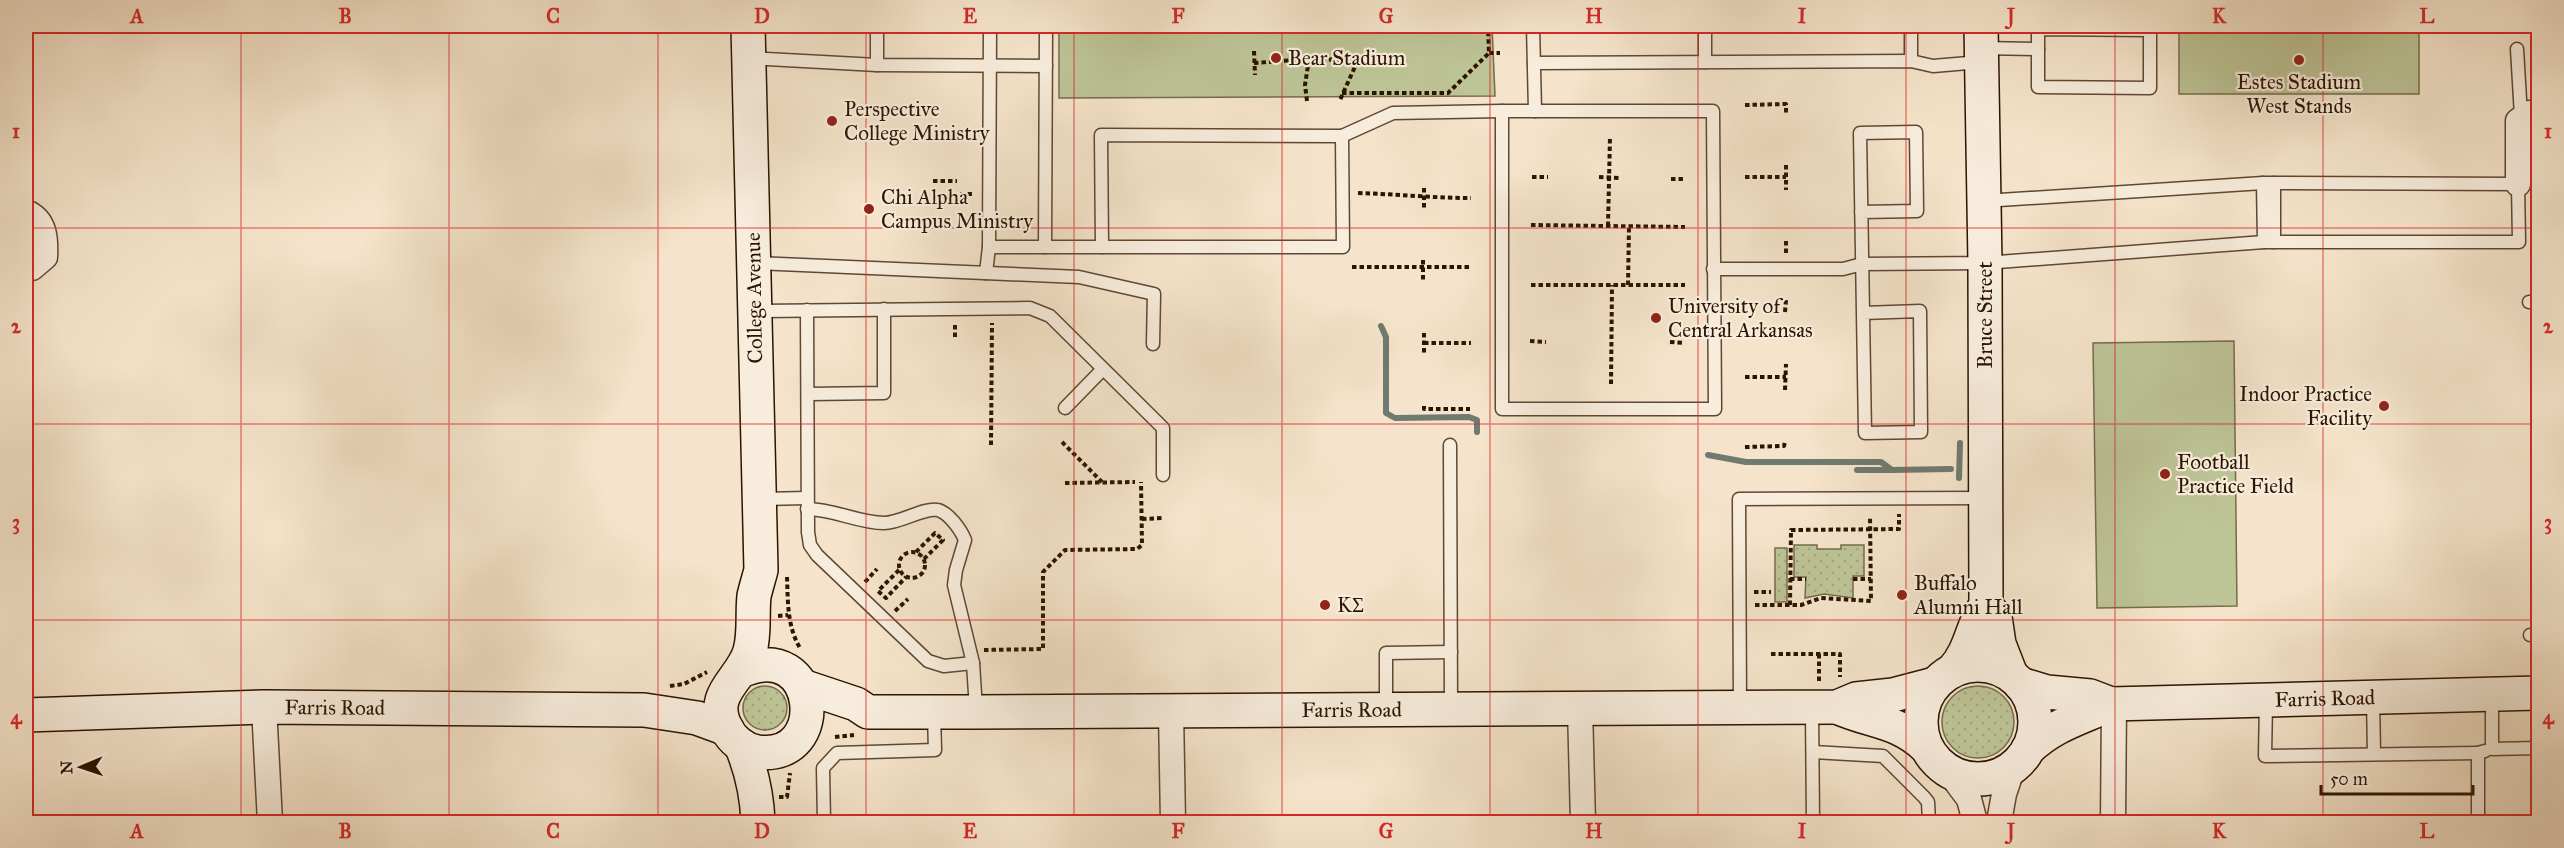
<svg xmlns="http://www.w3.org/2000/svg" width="2564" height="848" font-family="'IM FELL Great Primer',serif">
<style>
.grass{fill:url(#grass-dots);stroke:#746c4b;stroke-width:1.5}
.pitch{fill:#bdc496;stroke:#746c4b;stroke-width:1.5}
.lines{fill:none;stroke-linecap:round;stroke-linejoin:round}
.stream{stroke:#6f7a70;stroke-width:6}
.lane-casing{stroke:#5e4833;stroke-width:15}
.street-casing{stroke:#5e4833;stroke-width:27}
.secondary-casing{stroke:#2b1400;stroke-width:36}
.path{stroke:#2b1400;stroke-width:4;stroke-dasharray:4.5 3;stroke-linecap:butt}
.lane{stroke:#f8eddd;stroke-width:12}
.street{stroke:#f8eddd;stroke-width:24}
.secondary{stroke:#f8eddd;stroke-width:33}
.grid{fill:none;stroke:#d62828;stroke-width:1.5;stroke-opacity:0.55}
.poi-dot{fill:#8f2418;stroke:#f8eddd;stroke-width:2}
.labels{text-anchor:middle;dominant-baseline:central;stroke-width:4.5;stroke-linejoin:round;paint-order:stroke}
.poi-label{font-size:21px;fill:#2b1400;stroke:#f8eddd;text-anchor:start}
.street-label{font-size:21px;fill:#2b1400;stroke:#f8eddd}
.neatline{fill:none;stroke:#d62828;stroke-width:2}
.grid-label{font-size:20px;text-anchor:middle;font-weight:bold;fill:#d62828}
</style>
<defs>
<pattern id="grass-dots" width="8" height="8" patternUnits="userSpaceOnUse" patternTransform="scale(1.5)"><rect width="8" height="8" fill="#bdc496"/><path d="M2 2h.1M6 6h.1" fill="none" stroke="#a3a880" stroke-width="1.8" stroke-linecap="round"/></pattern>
</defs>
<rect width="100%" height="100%" fill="#f5e4cb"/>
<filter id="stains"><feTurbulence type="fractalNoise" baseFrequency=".00333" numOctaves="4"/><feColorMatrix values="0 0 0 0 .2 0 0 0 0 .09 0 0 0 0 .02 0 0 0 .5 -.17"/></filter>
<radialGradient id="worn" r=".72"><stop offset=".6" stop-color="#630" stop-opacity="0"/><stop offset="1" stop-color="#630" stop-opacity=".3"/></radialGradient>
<g class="grass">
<polygon points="1794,545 1817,545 1817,549 1841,549 1841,545 1864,545 1864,576 1853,576 1853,598 1824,594 1805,598 1806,577 1794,577"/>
<rect x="1775" y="548" width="12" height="54"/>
<circle cx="765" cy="708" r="22"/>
<circle cx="1978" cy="722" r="36"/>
</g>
<g class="pitch">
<polygon points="1059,26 1492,26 1495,96 1059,98"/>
<rect x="2179" y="26" width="240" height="68"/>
<polygon points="2234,341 2237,606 2097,608 2093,343"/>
</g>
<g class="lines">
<g class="stream">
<polyline points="1381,326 1386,337 1386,413 1395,418 1469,417 1477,420 1477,432"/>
<polyline points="1708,455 1746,462 1881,462 1892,470 1951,469"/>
<polyline points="1857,470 1892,470"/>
<polyline points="1959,478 1960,443"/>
</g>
<defs>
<g id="lane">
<polyline points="877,26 877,65"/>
<polyline points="1533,26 1535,111"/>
<polyline points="1705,26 1705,62"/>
<polyline points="1911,26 1911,61"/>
<polygon points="2038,29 2150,30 2150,88 2038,87"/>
<polyline points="1982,48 2038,49"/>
<polyline points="2517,49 2521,116"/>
<polyline points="750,58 877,65 1046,66"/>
<polyline points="1534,63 1911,61 1933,66 1980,62"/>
<polygon points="1502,111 1713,111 1715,409 1502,409"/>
<polyline points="2263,183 2264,242"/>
<polyline points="2274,183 2274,242"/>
<polyline points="1861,212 1917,211 1916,132 1860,133 1865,433 1921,432 1920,311 1863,313"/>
<polyline points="989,247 1343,247 1342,136"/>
<polyline points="1045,247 1046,26"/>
<polyline points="1102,247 1101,135 1342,136 1393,113 1502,111"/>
<polyline points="754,263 1079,277 1154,294 1153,344"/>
<polyline points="1713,269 1843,269 1862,264 1985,263 2264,242 2519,242 2518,184 2263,183 1984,201"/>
<polyline points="986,273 989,247 990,26"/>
<polyline points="2529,302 2538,302"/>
<polyline points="807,310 808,532 810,545 817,555 928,661 944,666 973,663"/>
<polyline points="755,311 1030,308 1050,316 1163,428 1163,475"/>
<polyline points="808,394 884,393 884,309"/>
<polyline points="1065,408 1103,369"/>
<polyline points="1450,445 1451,708"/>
<polyline points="760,499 807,498"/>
<path d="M 807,509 C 834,509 858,523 884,523 C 901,523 924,507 938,510 C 949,513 961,530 965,540 L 956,570 L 954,585 L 973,663 L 976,709"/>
<polyline points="2530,635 2538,635"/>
<polyline points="2492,695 2492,749 2538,748"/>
<polyline points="2373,698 2374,754"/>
<polyline points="2266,702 2265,756 2478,753"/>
<polyline points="1740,707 1739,499 1985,498"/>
<polyline points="1386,708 1386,653 1451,652"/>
<polyline points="1812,710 1813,822"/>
<polyline points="1813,752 1883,756 1924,797 1928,802 1929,822"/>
<polyline points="824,822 823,768 837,753 935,750 934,714"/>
<polyline points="2478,822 2478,753 2485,751"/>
</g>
<g id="street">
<polyline points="2518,184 2518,121 2529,113 2538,113"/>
<path d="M 26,212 C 45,220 46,238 45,257 L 32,268 L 26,269"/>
<polyline points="264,707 270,822"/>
<polyline points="1580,708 1583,822"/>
<polyline points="1171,711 1173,822"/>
<polyline points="1948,771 1969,799 1975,822"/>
<polyline points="1999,822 2004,794 2013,767"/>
<polyline points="2113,822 2114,704"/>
</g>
<g id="secondary">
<polyline points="1986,605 1995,617 1999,644 2011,675"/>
<circle cx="1978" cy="722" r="57"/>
<path d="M 1953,670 C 1972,649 1971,627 1986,605 L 1985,263 L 1981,26"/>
<path d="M 741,671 C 820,636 831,762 758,752 C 744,750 732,740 726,728 C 708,693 742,680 750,651 C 755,633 752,614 754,596 C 756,587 759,578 761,570 L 748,26"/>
<polyline points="2020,684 2047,692 2090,696 2111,704"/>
<path id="s1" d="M 802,686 L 856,704 L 868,712 L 976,712 L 1837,707 L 1856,699 L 1893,695 L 1935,684"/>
<path d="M 1837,707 C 1870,722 1898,720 1926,747"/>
<path id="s2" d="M 26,715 L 264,707 L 644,710 L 697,718 L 727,729"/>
<path d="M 741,745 C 752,771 757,795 758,822"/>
<path id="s3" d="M 2028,749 C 2055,724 2079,719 2111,704 L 2538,693"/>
</g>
</defs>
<use href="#lane" class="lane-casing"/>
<use href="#street" class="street-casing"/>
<use href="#secondary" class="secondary-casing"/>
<g class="path">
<polyline points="1499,32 1519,31"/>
<polyline points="1254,51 1255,75"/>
<polyline points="1489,53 1500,53"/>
<polyline points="1254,63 1309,59 1358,60 1340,100"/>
<polyline points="1342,93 1448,93 1489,53 1488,26"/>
<polyline points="1307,101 1305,85 1309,59"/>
<polyline points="1745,105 1786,104 1786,113"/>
<polyline points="1786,165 1786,190"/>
<polyline points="1532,177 1548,177"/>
<polyline points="1599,177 1620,178"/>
<polyline points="1745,177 1786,177"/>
<polyline points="1671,179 1685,179"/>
<polyline points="933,181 957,181"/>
<polyline points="1424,188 1424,208"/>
<path d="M 1358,193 C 1396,194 1433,198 1471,198"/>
<polyline points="960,194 975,194"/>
<polyline points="1531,225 1685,227"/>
<polyline points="1608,226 1610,137"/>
<polyline points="1786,241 1786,253"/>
<polyline points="1423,260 1423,281"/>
<polyline points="1352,267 1471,267"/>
<polyline points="1531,285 1685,285"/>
<polyline points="1628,285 1629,226"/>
<polyline points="1785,312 1786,300"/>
<polyline points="1424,333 1424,354"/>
<polyline points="955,337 955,323"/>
<polyline points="1530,341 1546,342"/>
<polyline points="1670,342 1684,343"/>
<polyline points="1424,343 1471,343"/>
<polyline points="1745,377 1786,377"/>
<polyline points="1611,384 1612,285"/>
<polyline points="1785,390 1786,364"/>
<polyline points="1424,406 1424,409 1470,409"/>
<polyline points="1062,442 1102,482"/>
<polyline points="991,445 992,323"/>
<polyline points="1745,447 1784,446 1785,442"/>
<polyline points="1065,483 1135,482"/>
<polyline points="1142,519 1164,518"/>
<polyline points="916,552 935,533 943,540 924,559"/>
<circle cx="912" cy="565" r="13"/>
<polyline points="899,570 878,591 886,598 906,577"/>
<path d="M 787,577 C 788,602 787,626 800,648"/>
<polyline points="1790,579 1806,579"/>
<polyline points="1853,579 1871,579"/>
<polyline points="865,582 877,569"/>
<polyline points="1754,592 1771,592"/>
<polyline points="1755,605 1801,605 1821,598 1871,601 1870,516"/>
<polyline points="1790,605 1791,530 1899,529 1899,514"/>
<polyline points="895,611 908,599"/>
<polyline points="778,616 788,615"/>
<polyline points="984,650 1043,649 1043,572 1065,550 1137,549 1142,545 1141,482"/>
<polyline points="1771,654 1840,654 1840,677"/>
<polyline points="1819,654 1819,683"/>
<polyline points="670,686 684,684 707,672"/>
<polyline points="835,737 854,735"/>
<polyline points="779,797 787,797 790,773"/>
</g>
<use href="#lane" class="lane"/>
<use href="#street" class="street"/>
<use href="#secondary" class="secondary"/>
</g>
<path class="grid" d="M 241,26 L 241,822M 449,26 L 449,822M 658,26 L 658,822M 866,26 L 866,822M 1074,26 L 1074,822M 1282,26 L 1282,822M 1490,26 L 1490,822M 1698,26 L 1698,822M 1906,26 L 1906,822M 2115,26 L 2115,822M 2323,26 L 2323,822M 26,228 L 2538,228M 26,424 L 2538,424M 26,620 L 2538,620"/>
<g class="poi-dot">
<circle cx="1276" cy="58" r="6"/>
<circle cx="2299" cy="60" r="6"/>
<circle cx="832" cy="121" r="6"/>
<circle cx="869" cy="209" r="6"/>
<circle cx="1656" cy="318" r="6"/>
<circle cx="2384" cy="406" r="6"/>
<circle cx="2165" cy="474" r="6"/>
<circle cx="1902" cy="595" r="6"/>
<circle cx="1325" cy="605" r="6"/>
</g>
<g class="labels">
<g class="poi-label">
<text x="1288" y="58">Bear Stadium</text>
<text x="2299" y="82" text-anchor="middle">Estes Stadium<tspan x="2299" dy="24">West Stands</tspan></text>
<text x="844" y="109">Perspective<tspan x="844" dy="24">College Ministry</tspan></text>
<text x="881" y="197">Chi Alpha<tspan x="881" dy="24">Campus Ministry</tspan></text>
<text x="1668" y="306">University of<tspan x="1668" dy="24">Central Arkansas</tspan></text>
<text x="2372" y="394" text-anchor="end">Indoor Practice<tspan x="2372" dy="24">Facility</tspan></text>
<text x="2177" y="462">Football<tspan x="2177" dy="24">Practice Field</tspan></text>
<text x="1914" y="583">Buffalo<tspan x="1914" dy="24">Alumni Hall</tspan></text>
<text x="1337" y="605">KΣ</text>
</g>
<g class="street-label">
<text transform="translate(754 298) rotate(-91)">College Avenue</text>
<text transform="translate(1985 315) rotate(-90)">Bruce Street</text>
<text stroke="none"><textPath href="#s3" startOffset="309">Farris Road</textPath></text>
<text stroke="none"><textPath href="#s2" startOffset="309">Farris Road</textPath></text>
<text stroke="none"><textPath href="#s1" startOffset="555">Farris Road</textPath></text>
</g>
</g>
<rect width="2564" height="848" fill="none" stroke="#f5e4cb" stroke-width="66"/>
<g transform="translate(81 767) rotate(268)" stroke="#f8eddd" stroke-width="4.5" paint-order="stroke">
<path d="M0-4.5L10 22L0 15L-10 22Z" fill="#2b1400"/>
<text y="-9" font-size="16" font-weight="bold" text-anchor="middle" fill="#2b1400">N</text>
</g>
<path d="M2321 785v9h152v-9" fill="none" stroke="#2b1400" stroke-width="3"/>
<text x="2330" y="785" font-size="18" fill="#2b1400" stroke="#f8eddd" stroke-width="4.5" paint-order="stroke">50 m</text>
<rect x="33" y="33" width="2498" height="782" class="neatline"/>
<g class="grid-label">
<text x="137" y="23">A</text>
<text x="345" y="23">B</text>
<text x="553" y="23">C</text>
<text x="762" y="23">D</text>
<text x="970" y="23">E</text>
<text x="1178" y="23">F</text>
<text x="1386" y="23">G</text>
<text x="1594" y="23">H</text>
<text x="1802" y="23">I</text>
<text x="2011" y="23">J</text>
<text x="2219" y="23">K</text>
<text x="2427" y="23">L</text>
<text x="16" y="138">1</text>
<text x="2548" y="138">1</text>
<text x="16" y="333">2</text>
<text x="2548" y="333">2</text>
<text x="16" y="529">3</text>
<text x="2548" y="529">3</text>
<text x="16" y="724">4</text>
<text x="2548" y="724">4</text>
<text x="137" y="838">A</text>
<text x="345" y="838">B</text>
<text x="553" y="838">C</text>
<text x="762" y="838">D</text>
<text x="970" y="838">E</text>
<text x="1178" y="838">F</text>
<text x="1386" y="838">G</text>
<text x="1594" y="838">H</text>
<text x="1802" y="838">I</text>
<text x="2011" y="838">J</text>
<text x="2219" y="838">K</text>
<text x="2427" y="838">L</text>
</g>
<rect width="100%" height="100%" filter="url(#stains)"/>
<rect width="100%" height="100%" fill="url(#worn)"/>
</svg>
